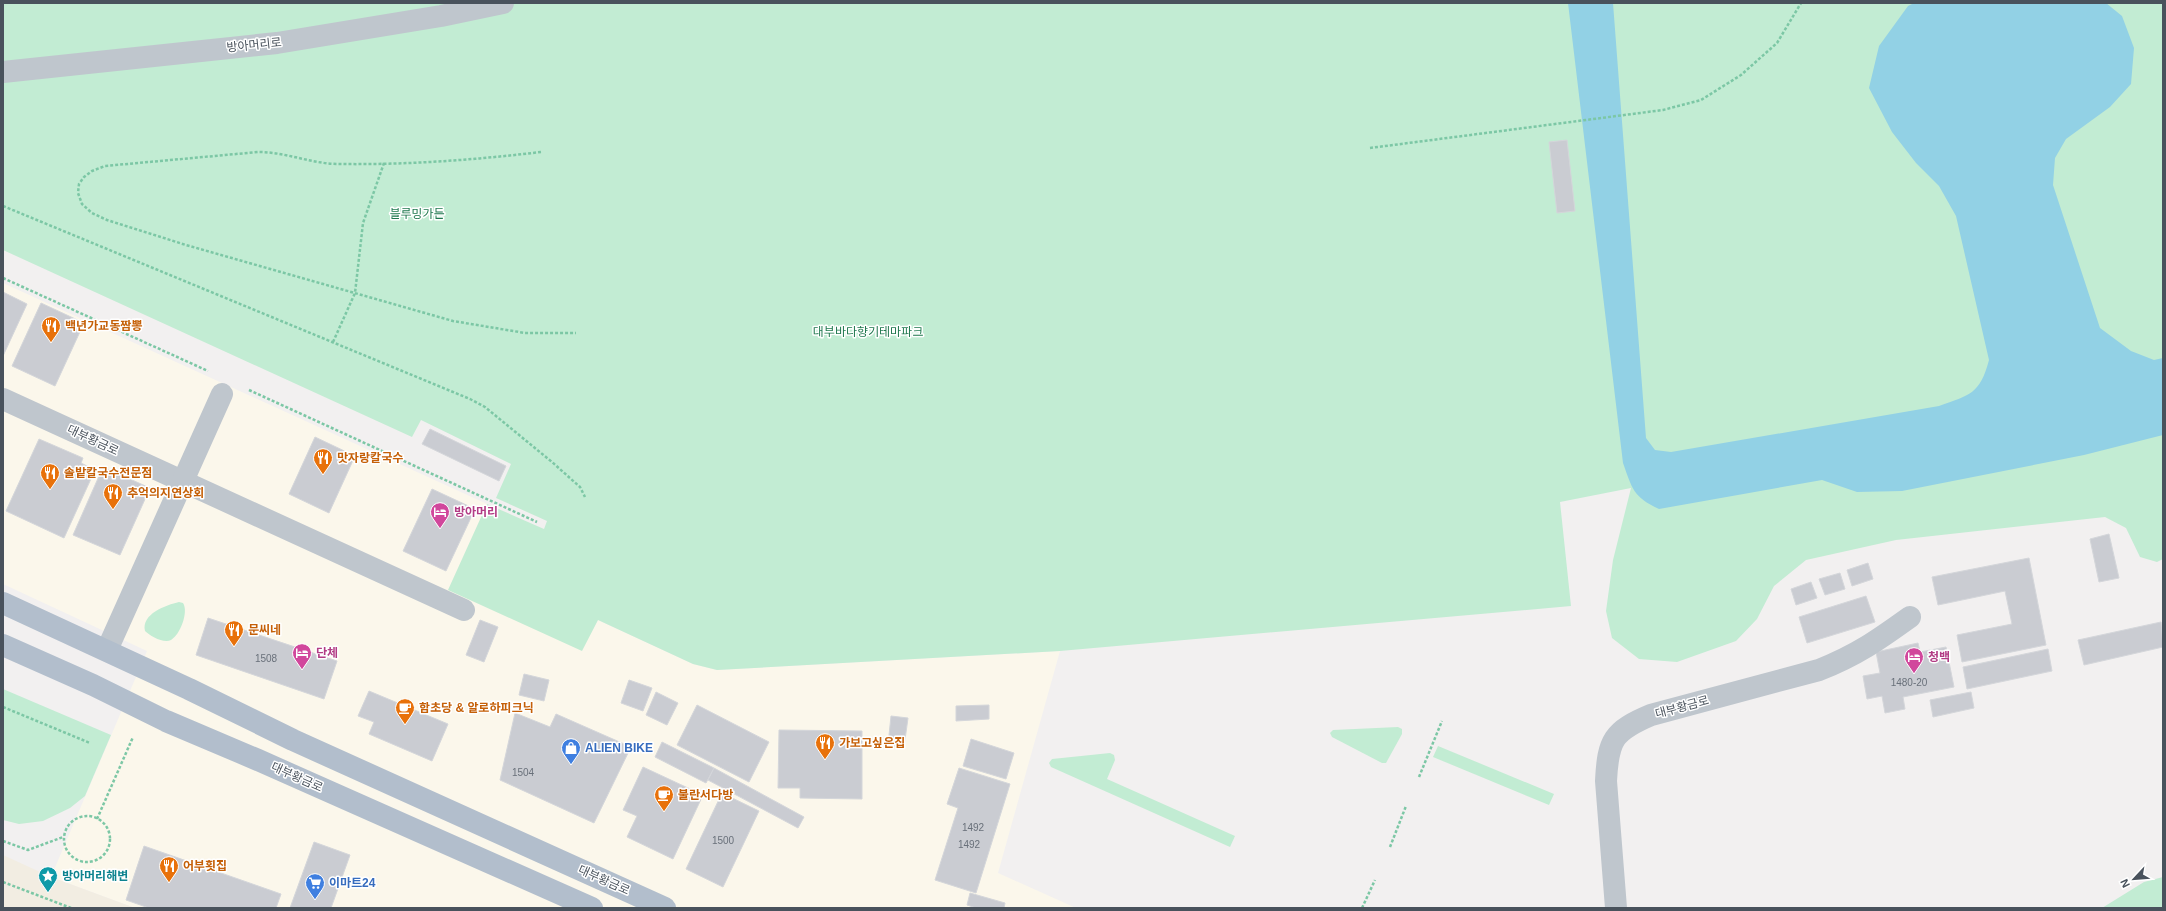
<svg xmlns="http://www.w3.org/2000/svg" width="2166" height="911" font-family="Helvetica,'Noto Sans KR',sans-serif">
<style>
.commercial{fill:#fbf7eb}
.green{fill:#c2ecd3}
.sand{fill:#f2ede2}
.water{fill:#92d1e5}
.building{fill:#caccd2;stroke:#d4d6da}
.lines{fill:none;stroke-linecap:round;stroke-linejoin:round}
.path{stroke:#7cc7a5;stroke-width:2.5;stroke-dasharray:3 2;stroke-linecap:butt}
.minor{stroke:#bfc6cd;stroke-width:22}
.major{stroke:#b2becc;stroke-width:22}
.labels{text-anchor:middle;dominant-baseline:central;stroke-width:3;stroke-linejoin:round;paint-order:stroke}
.number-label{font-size:10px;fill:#69707a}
.street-label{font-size:12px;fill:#49525c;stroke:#fff}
.park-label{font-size:12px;fill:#1f784e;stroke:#fff}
.food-label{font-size:12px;font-weight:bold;fill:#c56008;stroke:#fff;text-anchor:start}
.hotel-label{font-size:12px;font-weight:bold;fill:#b23c85;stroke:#fff;text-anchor:start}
.shop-label{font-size:12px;font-weight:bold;fill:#366cbe;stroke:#fff;text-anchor:start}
.culture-label{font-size:12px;font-weight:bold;fill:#0d838f;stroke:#fff;text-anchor:start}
</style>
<rect width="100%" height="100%" fill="#f2f0f0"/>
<polygon class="commercial" points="3,283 544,530 581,651 598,620 693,664 717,670 1060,651 998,873 1076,908 135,908 51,877 147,651 3,584"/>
<g class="green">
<polygon points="3,3 2163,3 2163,559 2157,562 2140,557 2126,528 2105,517 1896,540 1806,560 1774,586 1757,619 1736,641 1677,662 1639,659 1612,638 1606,611 1613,560 1631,488 1560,502 1571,606 1060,651 717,670 693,664 598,620 582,651 448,590 487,504 544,529 547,521 496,498 511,464 421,420 412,437 3,250"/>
<path d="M 179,602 L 183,603 C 189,612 180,635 171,640 C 164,644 150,636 145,631 C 141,614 166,605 179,602 Z"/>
<polygon points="3,689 111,735 85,796 70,808 43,821 19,824 3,820"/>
<polygon points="1398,727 1402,729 1402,734 1386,763 1382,763 1332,737 1330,733 1333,730"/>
<polygon points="1438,746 1554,794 1549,805 1433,757"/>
<polygon points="1110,753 1114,755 1115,760 1107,779 1235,836 1230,847 1051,767 1049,763 1052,759"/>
<polygon points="2163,877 2163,908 2102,908 2144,882"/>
</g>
<polygon class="sand" points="3,855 51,877 135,908 3,908"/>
<path class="water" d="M 1568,3 L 1613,3 L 1646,438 L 1655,450 L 1671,452 L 1939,406 C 1970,395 1980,394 1989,360 L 1956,216 L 1939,186 L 1916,163 L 1892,132 L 1869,88 L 1879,46 L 1908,6 L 1914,3 L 2106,3 L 2122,16 L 2134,48 L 2131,84 L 2110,107 L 2066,139 L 2055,158 L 2053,185 L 2100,328 L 2131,351 L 2154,360 L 2163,358 L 2163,435 L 2084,455 L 1902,491 L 1857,492 L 1822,480 L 1659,509 C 1633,497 1632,488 1623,463 Z"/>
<g class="building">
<polygon points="1567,140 1575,211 1557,213 1549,142"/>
<polygon points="3,292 27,304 3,356"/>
<polygon points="41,303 84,323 55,386 12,366"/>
<polygon points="430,429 506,466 499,481 422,444"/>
<polygon points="315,437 355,456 329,513 289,494"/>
<polygon points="39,439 83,458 81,463 95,470 64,538 6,511"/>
<polygon points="103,467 150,488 120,555 73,535"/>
<polygon points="432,489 475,509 446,571 403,551"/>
<polygon points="2109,534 2119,578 2099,582 2090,539"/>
<polygon points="2029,558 2046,645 1962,662 1957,635 2012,624 2005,591 1938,605 1932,577"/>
<polygon points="1868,563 1873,579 1852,586 1847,570"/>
<polygon points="1840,573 1845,589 1825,595 1819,579"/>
<polygon points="1811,582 1817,598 1796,605 1791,589"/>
<polygon points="1866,596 1875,622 1807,643 1799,617"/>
<polygon points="208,618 337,661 324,699 196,655"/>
<polygon points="480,620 498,627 484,662 466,655"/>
<polygon points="2161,622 2163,647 2084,665 2078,640"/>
<polygon points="1918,643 1920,652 1946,647 1954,687 1903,697 1905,709 1885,713 1882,696 1867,699 1863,676 1880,673 1876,652"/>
<polygon points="2048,649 2052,671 1967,689 1963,667"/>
<polygon points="524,674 549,680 544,701 519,695"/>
<polygon points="629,680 652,688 643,711 621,703"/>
<polygon points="369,691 448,724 432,761 369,734 374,722 358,716"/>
<polygon points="656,692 678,703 667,725 646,715"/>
<polygon points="1971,692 1974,708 1933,717 1930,700"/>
<polygon points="697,705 769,742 749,782 677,745"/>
<polygon points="989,705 989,719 956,721 956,706"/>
<polygon points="515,713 550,727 556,714 631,747 594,823 500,780"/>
<polygon points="891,716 908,718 904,747 888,745"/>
<polygon points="779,730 862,731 862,799 800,798 800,788 778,788"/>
<polygon points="971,739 1014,753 1006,779 963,766"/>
<polygon points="662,742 714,768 706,783 655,757"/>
<polygon points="643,767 703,795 673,859 627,837 637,816 623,810"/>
<polygon points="714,768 804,817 798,828 708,780"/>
<polygon points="959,768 1010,784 976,893 935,880 958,808 947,804"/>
<polygon points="722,793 759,811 723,887 686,869"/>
<polygon points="314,842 350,855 331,908 290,908"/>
<polygon points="144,846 281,894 276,908 149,908 126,900"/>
<polygon points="970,893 1005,903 1004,908 976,908 967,905"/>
</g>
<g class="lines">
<g class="path">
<polyline points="1370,148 1663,110 1701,100 1741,75 1777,43 1801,3"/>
<path d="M 541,152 C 474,160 406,165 339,164 C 311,164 287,152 258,152 L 105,166 L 92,171 L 84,177 L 79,184 L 78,193 L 82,204 L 92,213 L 107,220 L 186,245 L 453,321 L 525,333 L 576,333"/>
<polyline points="3,206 470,399 485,407 552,462 580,487 585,497"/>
<polyline points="3,278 208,371"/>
<polyline points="333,342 355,293 363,223 384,163"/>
<polyline points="249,390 537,522"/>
<polyline points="3,707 90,743"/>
<polyline points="1419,777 1442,721"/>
<circle cx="87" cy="839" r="23"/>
<polyline points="97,819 133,737"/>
<polyline points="3,841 28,850 63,837"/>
<polyline points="1390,847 1406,806"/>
<polyline points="3,882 71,908"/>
<polyline points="1362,908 1375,880"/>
</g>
<g class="minor">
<polyline points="3,72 277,43 441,16 503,3"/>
<polyline points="3,399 464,610"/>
<polyline points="107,650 222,394"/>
<path d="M 1616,908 L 1606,781 C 1608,740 1613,731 1651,715 L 1819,670 C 1857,655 1878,640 1910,617"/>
</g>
<g class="major">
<polyline points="3,603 189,689 293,740 665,908"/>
<polyline points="3,645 93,685 166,721 258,760 592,908"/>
</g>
</g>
<defs>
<symbol id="restaurant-pin" viewBox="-11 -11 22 30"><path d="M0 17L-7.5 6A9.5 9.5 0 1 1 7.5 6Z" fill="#e8710a" stroke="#fff"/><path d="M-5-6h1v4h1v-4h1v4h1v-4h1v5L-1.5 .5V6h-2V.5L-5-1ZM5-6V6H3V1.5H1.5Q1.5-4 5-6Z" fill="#fff"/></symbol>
<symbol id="hotel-pin" viewBox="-11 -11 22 30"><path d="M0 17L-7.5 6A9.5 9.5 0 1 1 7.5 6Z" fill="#d1479c" stroke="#fff"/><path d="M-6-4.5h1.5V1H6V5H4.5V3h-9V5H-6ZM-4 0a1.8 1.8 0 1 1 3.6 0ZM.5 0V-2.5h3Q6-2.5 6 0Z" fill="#fff"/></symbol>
<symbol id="cafe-pin" viewBox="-11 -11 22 30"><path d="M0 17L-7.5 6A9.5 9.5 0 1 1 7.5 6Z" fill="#e8710a" stroke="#fff"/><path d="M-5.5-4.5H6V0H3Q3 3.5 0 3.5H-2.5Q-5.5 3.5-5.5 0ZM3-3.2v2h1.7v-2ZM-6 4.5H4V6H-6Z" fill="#fff"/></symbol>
<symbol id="shop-pin" viewBox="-11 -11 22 30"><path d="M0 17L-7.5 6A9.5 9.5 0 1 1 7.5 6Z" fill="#3f7fe0" stroke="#fff"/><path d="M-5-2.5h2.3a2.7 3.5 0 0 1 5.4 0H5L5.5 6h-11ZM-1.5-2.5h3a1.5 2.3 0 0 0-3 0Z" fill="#fff"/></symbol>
<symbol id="sight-pin" viewBox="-11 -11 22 30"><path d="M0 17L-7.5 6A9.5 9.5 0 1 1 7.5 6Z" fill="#0f9aa8" stroke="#fff"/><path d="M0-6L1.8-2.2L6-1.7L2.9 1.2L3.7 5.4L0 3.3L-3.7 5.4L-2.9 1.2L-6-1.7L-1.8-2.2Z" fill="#fff"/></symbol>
<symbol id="supermarket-pin" viewBox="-11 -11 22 30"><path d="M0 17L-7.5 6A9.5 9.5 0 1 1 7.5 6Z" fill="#3f7fe0" stroke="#fff"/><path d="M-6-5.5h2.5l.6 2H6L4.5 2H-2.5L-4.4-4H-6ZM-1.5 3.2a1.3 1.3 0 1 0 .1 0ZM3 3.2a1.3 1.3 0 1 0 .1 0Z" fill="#fff"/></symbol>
</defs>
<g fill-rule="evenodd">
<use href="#restaurant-pin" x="40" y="315" width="22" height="30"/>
<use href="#restaurant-pin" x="312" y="447" width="22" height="30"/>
<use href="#restaurant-pin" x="39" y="462" width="22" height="30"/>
<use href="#restaurant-pin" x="102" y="482" width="22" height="30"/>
<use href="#hotel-pin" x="429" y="501" width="22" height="30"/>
<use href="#restaurant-pin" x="223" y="619" width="22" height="30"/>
<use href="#hotel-pin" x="291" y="642" width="22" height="30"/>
<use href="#hotel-pin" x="1903" y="646" width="22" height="30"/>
<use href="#cafe-pin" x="394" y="697" width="22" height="30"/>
<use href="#restaurant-pin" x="814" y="732" width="22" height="30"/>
<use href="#shop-pin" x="560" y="737" width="22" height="30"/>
<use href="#cafe-pin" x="653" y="784" width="22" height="30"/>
<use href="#restaurant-pin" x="158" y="855" width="22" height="30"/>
<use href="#sight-pin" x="37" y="865" width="22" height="30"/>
<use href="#supermarket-pin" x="304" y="872" width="22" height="30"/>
</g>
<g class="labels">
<g class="number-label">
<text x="266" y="658">1508</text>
<text x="1909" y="682">1480-20</text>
<text x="523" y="772">1504</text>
<text x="973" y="827">1492</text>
<text x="723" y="840">1500</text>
<text x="969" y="844">1492</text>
</g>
<g class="street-label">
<text transform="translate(254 45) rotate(-6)">방아머리로</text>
<text transform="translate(93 440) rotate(25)">대부황금로</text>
<text transform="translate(1682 707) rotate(-15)">대부황금로</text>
<text transform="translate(297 777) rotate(24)">대부황금로</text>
<text transform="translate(604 880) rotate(24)">대부황금로</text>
</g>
<g class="park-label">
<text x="417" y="214">블루밍가든</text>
<text x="868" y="332">대부바다향기테마파크</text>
</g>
<g class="food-label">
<text x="65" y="326">백년가교동짬뽕</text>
<text x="337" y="458">맛자랑칼국수</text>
<text x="64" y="473">솔밭칼국수전문점</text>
<text x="127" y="493">추억의지연상회</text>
<text x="248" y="630">문씨네</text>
<text x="419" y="708">함초당 &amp; 알로하피크닉</text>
<text x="839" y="743">가보고싶은집</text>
<text x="678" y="795">불란서다방</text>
<text x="183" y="866">어부횟집</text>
</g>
<g class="hotel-label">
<text x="454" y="512">방아머리</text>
<text x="316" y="653">단체</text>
<text x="1928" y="657">청백</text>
</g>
<g class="shop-label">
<text x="585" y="748">ALIEN BIKE</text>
<text x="329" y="883">이마트24</text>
</g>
<g class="culture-label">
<text x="62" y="876">방아머리해변</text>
</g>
</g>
<rect width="2166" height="911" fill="none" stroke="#49525c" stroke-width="8"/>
<g transform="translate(2134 879) rotate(244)" stroke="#ffffff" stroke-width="3" paint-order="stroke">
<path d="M0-3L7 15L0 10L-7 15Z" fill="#49525c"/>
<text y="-6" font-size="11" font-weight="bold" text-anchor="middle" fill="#49525c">N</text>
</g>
</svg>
